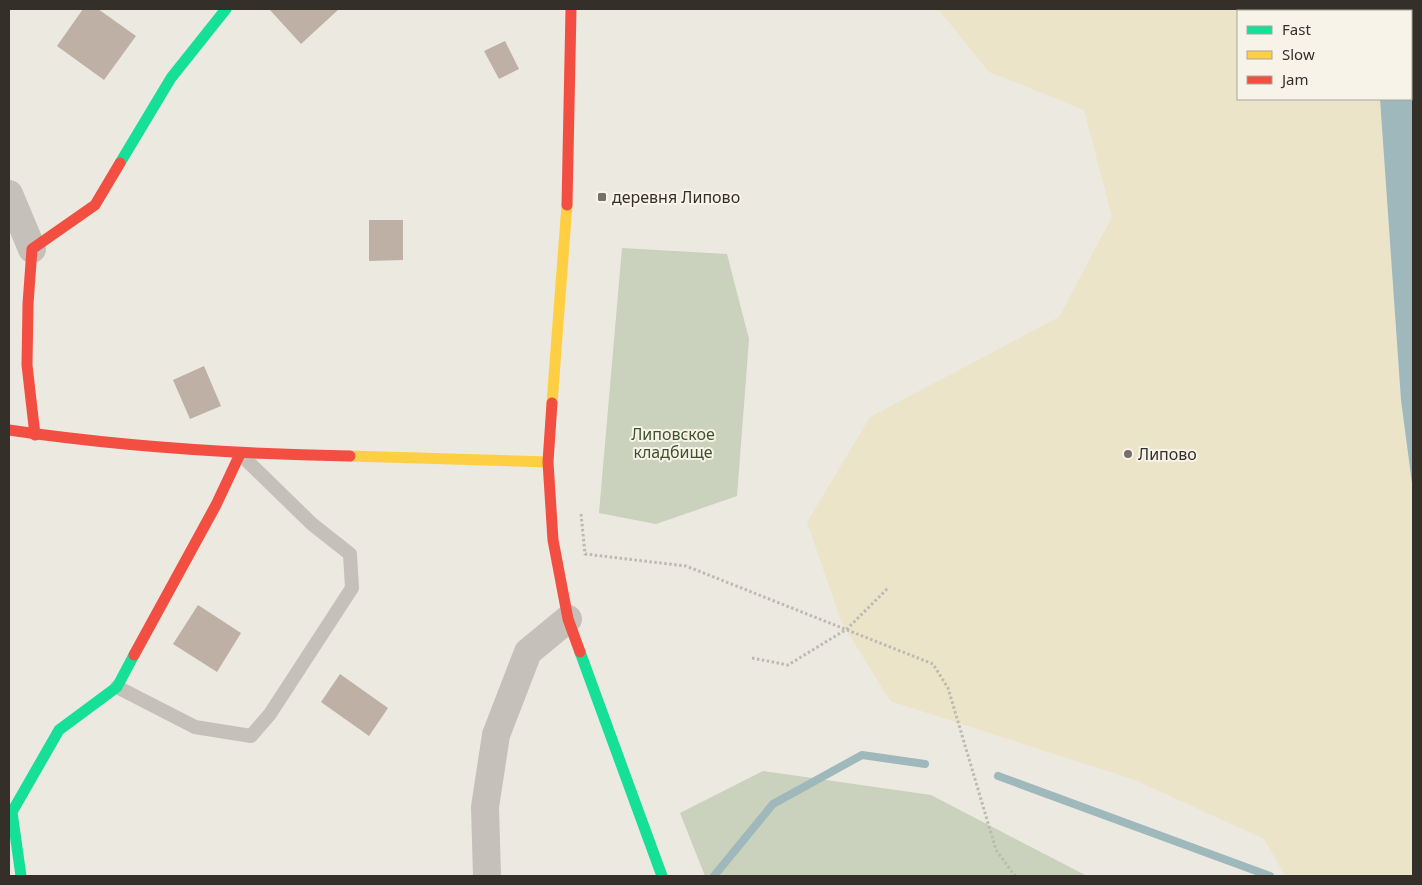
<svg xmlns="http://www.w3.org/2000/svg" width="1422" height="885" font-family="'Noto Sans',sans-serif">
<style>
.green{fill:#cad1bc}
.sand{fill:#ebe4c9}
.water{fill:#9eb8bb}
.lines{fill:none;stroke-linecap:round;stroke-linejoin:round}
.stream{stroke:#9eb8bb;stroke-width:8}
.building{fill:#beb0a4}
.path{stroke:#beb9b3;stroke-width:3;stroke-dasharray:2.5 2.5;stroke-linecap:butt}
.lane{stroke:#c5c1ba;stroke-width:14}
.street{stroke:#c5c1ba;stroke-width:28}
.fast{stroke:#16e098;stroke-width:11}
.slow{stroke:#ffcf43;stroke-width:11}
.jam{stroke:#f24e42;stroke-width:11}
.poi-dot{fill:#757069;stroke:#f8f3e9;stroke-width:2}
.labels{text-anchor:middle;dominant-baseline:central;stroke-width:4;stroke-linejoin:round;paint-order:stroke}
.poi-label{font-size:16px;fill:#352f29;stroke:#f8f3e9;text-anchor:start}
.park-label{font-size:16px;fill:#3f522e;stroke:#f8f3e9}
</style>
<rect width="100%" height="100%" fill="#ece9e1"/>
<g class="green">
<polygon points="622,248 727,254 749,339 737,496 656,524 599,513"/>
<polygon points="763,771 931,795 1087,876 705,876 680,813"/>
</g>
<polygon class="sand" points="938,9 1374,9 1374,11 1238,11 1238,99 1380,99 1401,400 1413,491 1413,876 1285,876 1264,839 1135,780 890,701 841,621 807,522 870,417 1059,317 1112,217 1084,110 989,72"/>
<polygon class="water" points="1374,9 1413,9 1413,491 1401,400 1380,99 1411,99 1411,11 1374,11"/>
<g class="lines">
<g class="stream">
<polyline points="998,776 1270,876"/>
<polyline points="714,876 773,804 862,755 925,764"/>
</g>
</g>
<g class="building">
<polygon points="83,9 98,9 136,36 104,80 57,46"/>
<polygon points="272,9 339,9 301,44 270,10"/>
<polygon points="505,41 519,69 499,79 484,51"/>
<polygon points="369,220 403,220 403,260 369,261"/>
<polygon points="204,366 221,406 190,419 173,380"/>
<polygon points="198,605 241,633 217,672 173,644"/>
<polygon points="340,674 388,708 369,736 321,702"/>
</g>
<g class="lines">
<g class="path">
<polyline points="581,514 585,554 686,566 933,664 948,688 996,850 1015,876"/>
<polyline points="752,658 788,665 847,629 888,588"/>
</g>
<polyline class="lane" points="117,687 195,727 251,736 270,714 352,588 350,554 312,524 240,454"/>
<g class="street">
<polyline points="9,194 32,249"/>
<polyline points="487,876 485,807 496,735 528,652 568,619"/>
</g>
<g class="fast">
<polyline points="120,163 171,78 226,9"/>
<polyline points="580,652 662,876"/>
<polyline points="21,876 12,812 59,730 117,687 134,655"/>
</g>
<g class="slow">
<polyline points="552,403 567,205"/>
<polyline points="350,456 548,462"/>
</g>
<g class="jam">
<polyline points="567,205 571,9"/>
<polyline points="552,403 548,462 553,540 568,619 580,652"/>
<path d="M 9,430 C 124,447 234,454 350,456"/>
<polyline points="35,435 27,365 28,304 32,249 95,205 120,163"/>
<polyline points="134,655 216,505 240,454"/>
</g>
</g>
<g class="poi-dot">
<rect x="597" y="192" width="10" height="10" rx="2.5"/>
<circle cx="1128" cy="454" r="5"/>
</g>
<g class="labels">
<g class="poi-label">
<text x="612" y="197">деревня Липово</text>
<text x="1138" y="454">Липово</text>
</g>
<g class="park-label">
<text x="673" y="434">Липовское<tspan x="673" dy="18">кладбище</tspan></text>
</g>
</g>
<rect width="1422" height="885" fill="none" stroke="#352f29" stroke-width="20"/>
<rect x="1237" y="10" width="175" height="90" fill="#f8f3e9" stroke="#aaa59c"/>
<rect x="1247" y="26" width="25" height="8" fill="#16e098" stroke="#aaa59c"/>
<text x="1282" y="35" font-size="15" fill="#352f29">Fast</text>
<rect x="1247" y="51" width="25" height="8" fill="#ffcf43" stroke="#aaa59c"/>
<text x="1282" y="60" font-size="15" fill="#352f29">Slow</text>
<rect x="1247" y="76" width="25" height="8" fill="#f24e42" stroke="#aaa59c"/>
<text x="1282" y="85" font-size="15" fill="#352f29">Jam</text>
</svg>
